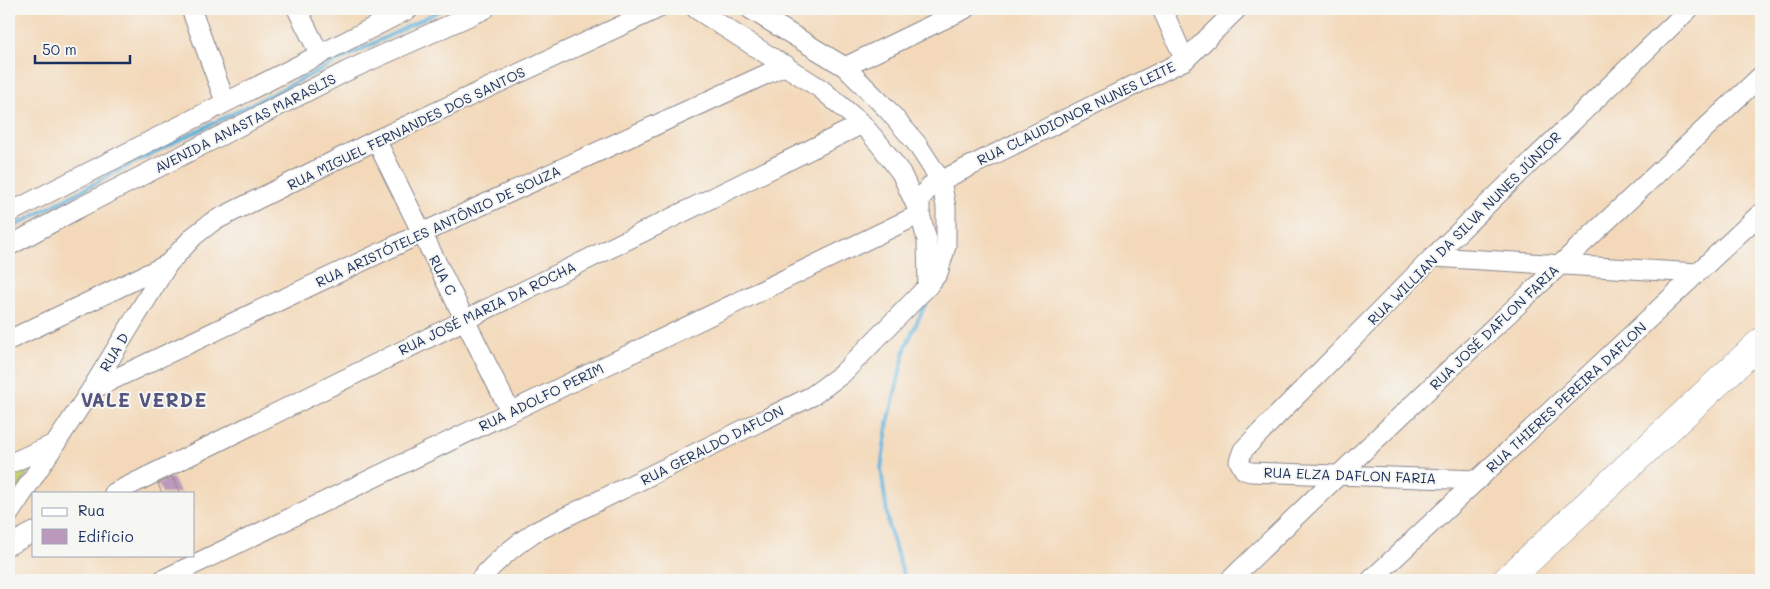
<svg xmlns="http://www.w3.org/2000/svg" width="1770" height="589" font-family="Mali,sans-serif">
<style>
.green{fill:#c6d375;stroke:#70816a}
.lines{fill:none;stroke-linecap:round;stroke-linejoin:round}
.stream{stroke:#62b4dd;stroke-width:4}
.building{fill:#ba99bc}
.minor-casing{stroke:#87848c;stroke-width:21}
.highway-casing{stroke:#87848c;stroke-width:29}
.minor{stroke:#fff;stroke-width:19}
.highway{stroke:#fff;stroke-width:28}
.labels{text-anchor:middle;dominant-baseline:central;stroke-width:4;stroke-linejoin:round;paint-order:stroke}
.street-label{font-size:14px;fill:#1b2f5e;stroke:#f6f6f2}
.district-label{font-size:19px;font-weight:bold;letter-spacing:1px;fill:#53547f;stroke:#f6f6f2}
</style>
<rect width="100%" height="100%" fill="#f6f6f2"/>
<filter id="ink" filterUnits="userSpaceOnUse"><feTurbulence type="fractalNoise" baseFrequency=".02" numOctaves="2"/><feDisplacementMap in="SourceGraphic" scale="10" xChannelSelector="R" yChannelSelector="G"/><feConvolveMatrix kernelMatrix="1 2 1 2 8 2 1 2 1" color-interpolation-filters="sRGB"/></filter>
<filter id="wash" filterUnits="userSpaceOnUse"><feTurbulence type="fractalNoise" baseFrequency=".0096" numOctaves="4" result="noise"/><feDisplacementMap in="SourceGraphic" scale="20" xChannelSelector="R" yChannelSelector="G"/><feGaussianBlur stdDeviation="1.12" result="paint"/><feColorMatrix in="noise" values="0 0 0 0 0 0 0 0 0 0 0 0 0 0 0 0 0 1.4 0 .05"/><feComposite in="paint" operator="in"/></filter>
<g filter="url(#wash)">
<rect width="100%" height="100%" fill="#f3d9ba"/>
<polygon class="green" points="33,461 9,506 9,472"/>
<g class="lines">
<g class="stream">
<polyline points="9,229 139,160 443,9"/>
<polyline points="905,580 889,527 881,469 887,427 906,346 929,296"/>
</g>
</g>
<g id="blocks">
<polygon class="building" points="172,477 181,493 162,493 158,484"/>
</g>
</g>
<g filter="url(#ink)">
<use href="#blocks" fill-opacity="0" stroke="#87848c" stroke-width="1"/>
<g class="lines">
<defs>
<g id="minor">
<polyline points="191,9 225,101"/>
<polyline points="297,9 320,55"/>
<polyline points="696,9 821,89 862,124 881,146 901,173 920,214 927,240 928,286"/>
<polyline points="1162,9 1185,60"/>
<polyline points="845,67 965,9"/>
<polyline points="376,140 510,411"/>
<polyline points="9,213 409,9"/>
<polyline points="920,214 920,200 930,186 1185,60 1237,9"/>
<polyline points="9,246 77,209 349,70 485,9"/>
<polyline points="1433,257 1697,273"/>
<polyline points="9,340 168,264"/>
<polyline points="91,390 422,233 786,65"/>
<polyline points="9,464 54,444"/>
<polyline points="1478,480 1251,472 1244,470 1239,461 1243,450 1433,257 1689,9"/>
<polyline points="114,493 862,124"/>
<polyline points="9,514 91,390 168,264 194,236 212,222 376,140 657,9"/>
<polyline points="9,545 34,532"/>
<polyline points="162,580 920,214"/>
<path d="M 480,580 C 495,561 513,547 533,533 L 812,396 L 842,374 L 928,286 L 938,273 L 946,246 L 946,207 L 941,181 L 917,144 L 887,109 L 845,67 L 750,9"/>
<path d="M 1230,580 C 1405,410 1583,243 1761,76"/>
<polyline points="1371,580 1761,213"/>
</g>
<polyline id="highway" points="1507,580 1761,342"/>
</defs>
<use href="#minor" class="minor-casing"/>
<use href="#highway" class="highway-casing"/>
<use href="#minor" class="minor"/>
<use href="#highway" class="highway"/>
</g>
</g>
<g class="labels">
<g class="street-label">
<text transform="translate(1076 113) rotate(-26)">RUA CLAUDIONOR NUNES LEITE</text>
<text transform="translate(245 123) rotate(-27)">AVENIDA ANASTAS MARASLIS</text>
<text transform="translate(406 128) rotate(-26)">RUA MIGUEL FERNANDES DOS SANTOS</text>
<text transform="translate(438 226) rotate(-25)">RUA ARISTÓTELES ANTÔNIO DE SOUZA</text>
<text transform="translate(1464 228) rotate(-45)">RUA WILLIAN DA SILVA NUNES JÚNIOR</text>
<text transform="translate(443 275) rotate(63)">RUA C</text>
<text transform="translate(487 308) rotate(-26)">RUA JOSÉ MARIA DA ROCHA</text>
<text transform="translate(1494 327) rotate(-44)">RUA JOSÉ DAFLON FARIA</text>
<text transform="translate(114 352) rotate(-59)">RUA D</text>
<text transform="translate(541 397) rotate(-26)">RUA ADOLFO PERIM</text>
<text transform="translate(1566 397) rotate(-43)">RUA THIERES PEREIRA DAFLON</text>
<text transform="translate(712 445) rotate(-27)">RUA GERALDO DAFLON</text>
<text transform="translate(1350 475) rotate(2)">RUA ELZA DAFLON FARIA</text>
</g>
<g class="district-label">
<text x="144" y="399">VALE VERDE</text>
</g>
</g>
<rect width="1770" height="589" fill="none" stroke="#f6f6f2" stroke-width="30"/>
<rect x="32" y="492" width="162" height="65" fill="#f6f6f2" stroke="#9ea6b7"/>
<rect x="42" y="508" width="25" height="8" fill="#ffffff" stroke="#9ea6b7"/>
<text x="78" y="516" font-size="15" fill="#1b2f5e">Rua</text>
<rect x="42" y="529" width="25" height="15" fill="#ba99bc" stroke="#9ea6b7"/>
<text x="78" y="542" font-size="15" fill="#1b2f5e">Edifício</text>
<path d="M35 55v8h95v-8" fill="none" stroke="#1b2f5e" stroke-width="2.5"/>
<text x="42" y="55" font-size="15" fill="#1b2f5e" stroke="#f6f6f2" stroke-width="4" paint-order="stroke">50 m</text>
</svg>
